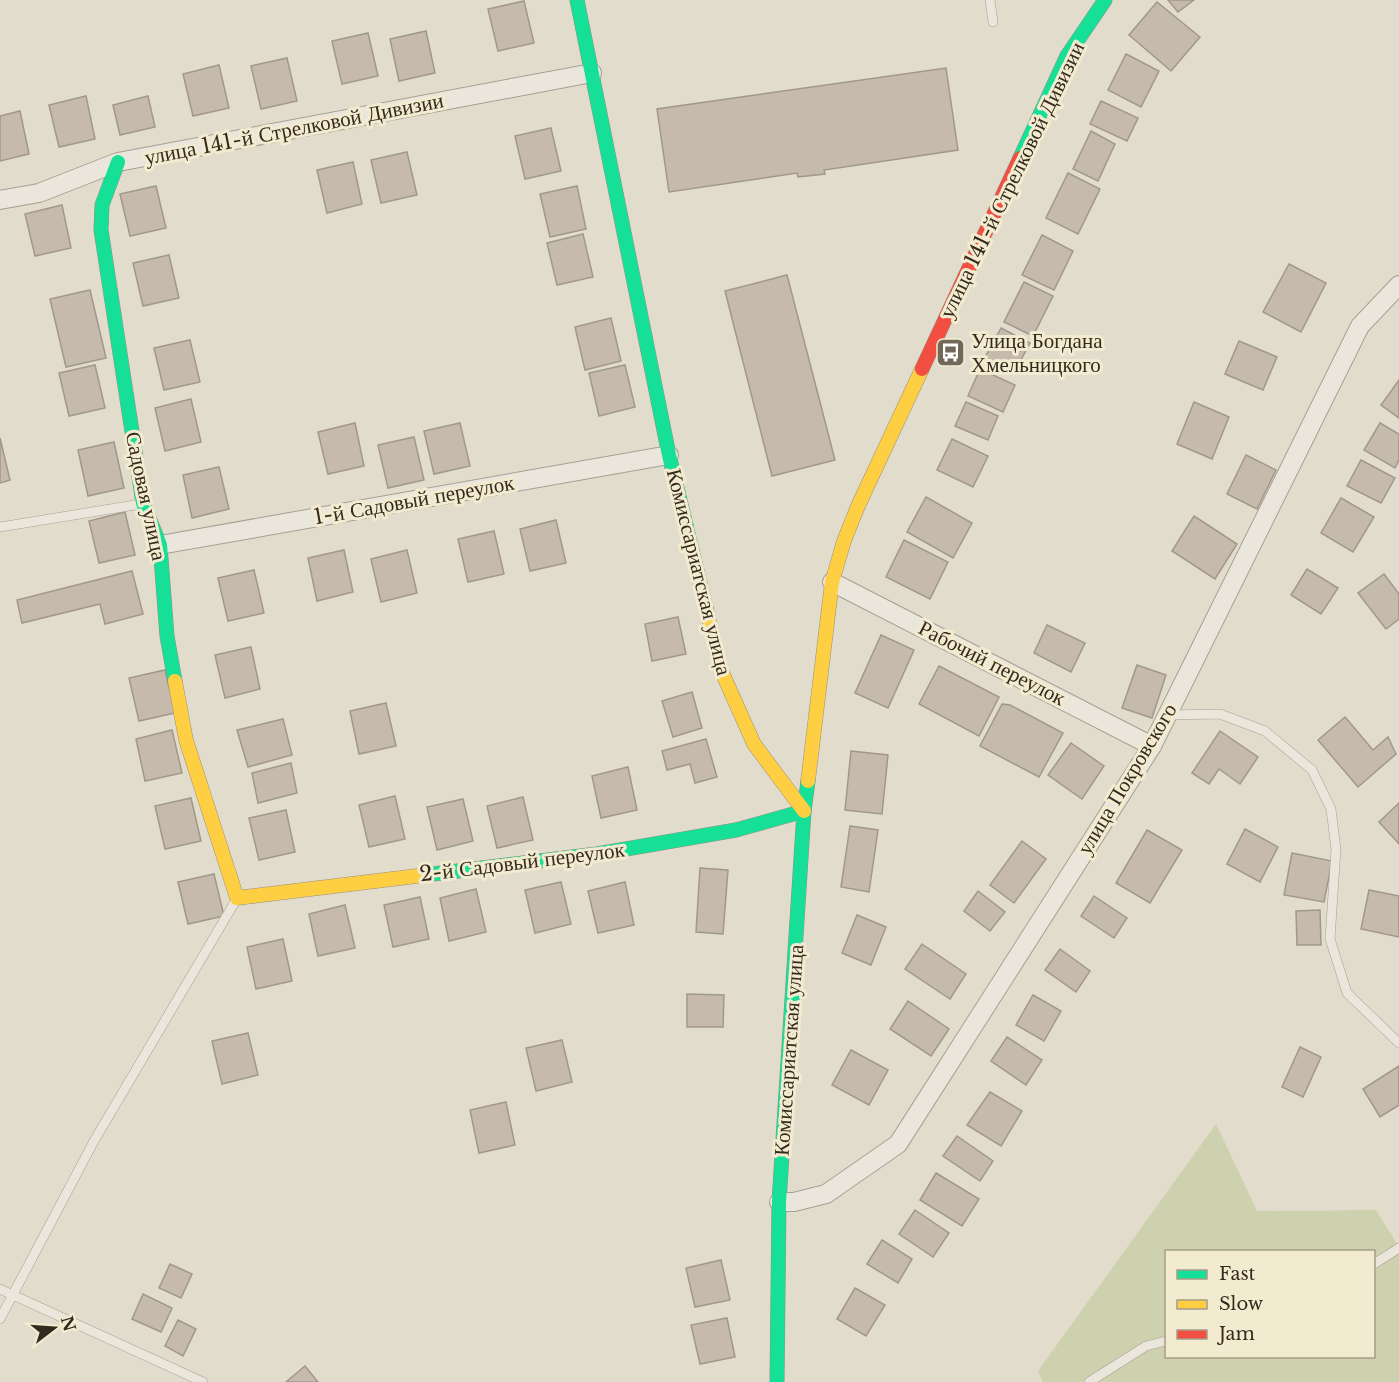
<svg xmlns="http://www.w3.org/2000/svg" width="1399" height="1382" font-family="'Libre Baskerville',serif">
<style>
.green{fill:#ced1ad;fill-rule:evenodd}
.building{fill:#c5baac;stroke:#a1988b;stroke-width:1.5}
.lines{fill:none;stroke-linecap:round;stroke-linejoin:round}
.lane-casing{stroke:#a6a094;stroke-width:10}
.street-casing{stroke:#a6a094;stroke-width:20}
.fast-casing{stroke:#969084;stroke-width:15}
.slow-casing{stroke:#969084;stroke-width:15}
.jam-casing{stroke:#969084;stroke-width:15}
.lane{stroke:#eae6dc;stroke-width:9}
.street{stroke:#eae6dc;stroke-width:18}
.fast{stroke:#16e098;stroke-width:14}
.slow{stroke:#ffcf43;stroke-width:14}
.jam{stroke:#f24e42;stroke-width:14}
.labels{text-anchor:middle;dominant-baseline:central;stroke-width:6;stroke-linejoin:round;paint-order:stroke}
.street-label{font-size:21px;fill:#34291d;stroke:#f3ebd0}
.poi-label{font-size:21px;fill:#34291d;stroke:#f3ebd0;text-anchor:start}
</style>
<rect width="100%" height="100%" fill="#e1dccb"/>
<path class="green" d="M 1216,1124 L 1257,1211 L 1376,1210 L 1399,1247 L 1399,1382 L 1043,1382 L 1038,1371 ZM 1166,1252 L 1374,1252 L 1374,1356 L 1166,1356 Z"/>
<g class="building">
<polygon points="1168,0 1194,0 1178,12"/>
<polygon points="524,1 534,43 498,51 488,9"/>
<polygon points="1157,2 1200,37 1171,71 1129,35"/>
<polygon points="426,31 435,73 399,81 390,39"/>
<polygon points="368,33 378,76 342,84 332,41"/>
<polygon points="1126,54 1159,71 1141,107 1108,90"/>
<polygon points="287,58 297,101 261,109 251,66"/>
<polygon points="219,65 229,108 193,116 183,74"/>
<polygon points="946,68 958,150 824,170 825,174 798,177 797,173 669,192 657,109"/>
<polygon points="86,96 95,139 59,147 49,105"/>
<polygon points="148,96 155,127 120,135 113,105"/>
<polygon points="1101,101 1138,118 1127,141 1090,124"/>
<polygon points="20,111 29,154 0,161 0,116"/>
<polygon points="551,128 561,171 525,179 515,136"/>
<polygon points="1091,131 1115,144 1098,181 1073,169"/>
<polygon points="407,152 417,195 381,203 371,160"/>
<polygon points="353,162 362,204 327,213 317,170"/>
<polygon points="1068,173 1100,189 1078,234 1046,218"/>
<polygon points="156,186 166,228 130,236 120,194"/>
<polygon points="577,186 586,229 550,237 540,194"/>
<polygon points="62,205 71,248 35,256 25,214"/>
<polygon points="583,234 593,277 557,285 547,243"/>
<polygon points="1042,235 1073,251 1054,290 1022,275"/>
<polygon points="169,255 179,298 143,306 133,263"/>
<polygon points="1289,264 1326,283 1301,332 1263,312"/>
<polygon points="787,275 835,460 772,476 725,291"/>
<polygon points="1024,282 1053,296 1033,336 1004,322"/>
<polygon points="90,290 106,358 66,367 50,299"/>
<polygon points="611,318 621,361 585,370 575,327"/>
<polygon points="1001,328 1030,343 1016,369 999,360 995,368 983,361"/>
<polygon points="190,340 200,382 164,390 154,348"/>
<polygon points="1239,341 1277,357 1263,390 1225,374"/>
<polygon points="95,365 105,408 69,416 59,373"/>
<polygon points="625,365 635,407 599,416 589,373"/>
<polygon points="980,369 1015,385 1003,412 968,396"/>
<polygon points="1399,380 1399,418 1381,405"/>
<polygon points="191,399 201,442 165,451 155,408"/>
<polygon points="966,402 998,416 988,440 955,426"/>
<polygon points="1194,402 1229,417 1212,459 1177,444"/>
<polygon points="355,423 364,466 328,474 318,432"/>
<polygon points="460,423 470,466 434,474 424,431"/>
<polygon points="1380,423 1399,434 1399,460 1395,468 1364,450"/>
<polygon points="414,437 424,480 388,488 378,445"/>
<polygon points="0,438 10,480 0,483"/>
<polygon points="952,439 988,456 973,487 937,470"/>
<polygon points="114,442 124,488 88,496 78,450"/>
<polygon points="1246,455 1276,470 1257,509 1227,494"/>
<polygon points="1361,460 1395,478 1381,503 1347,486"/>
<polygon points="219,467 229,509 192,518 183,475"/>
<polygon points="926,497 972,523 953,558 907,532"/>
<polygon points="1341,498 1374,517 1353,552 1321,533"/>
<polygon points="125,512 135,555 99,563 89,521"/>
<polygon points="1194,516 1237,544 1215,579 1172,551"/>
<polygon points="556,520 566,563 530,571 520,529"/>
<polygon points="494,531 504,574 468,582 458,539"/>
<polygon points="904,540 948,562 930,599 886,577"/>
<polygon points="344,550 353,592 317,601 308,558"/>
<polygon points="407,550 417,593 381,602 371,559"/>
<polygon points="1307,569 1338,588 1321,614 1291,595"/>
<polygon points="254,570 264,613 228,621 218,578"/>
<polygon points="132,571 143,614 105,624 100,604 22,623 17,600"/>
<polygon points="1384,574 1399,594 1399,619 1386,629 1358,593"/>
<polygon points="678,617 686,654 652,661 645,624"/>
<polygon points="1047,625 1085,643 1071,672 1034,653"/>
<polygon points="881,635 914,650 888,708 855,693"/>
<polygon points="251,647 260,689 225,698 215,655"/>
<polygon points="1137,665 1166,675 1152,718 1122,708"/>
<polygon points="939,666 999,697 979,736 919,704"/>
<polygon points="165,670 175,713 139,721 129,678"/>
<polygon points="692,692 702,728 673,737 662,701"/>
<polygon points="386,703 396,746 359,754 350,711"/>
<polygon points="1002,704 1010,705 1063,733 1039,777 980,746"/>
<polygon points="1345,717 1373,750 1388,737 1396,754 1358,787 1318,740"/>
<polygon points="283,719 292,755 248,767 237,730"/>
<polygon points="172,730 182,773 145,781 136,739"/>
<polygon points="1220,731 1258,757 1240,784 1219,769 1209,784 1192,773"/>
<polygon points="706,739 717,777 695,783 690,764 667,770 662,751"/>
<polygon points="1071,743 1104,766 1082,799 1048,775"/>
<polygon points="851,751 888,755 882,814 845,810"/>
<polygon points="291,763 297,793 258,803 252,773"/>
<polygon points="628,767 637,810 601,818 592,776"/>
<polygon points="395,796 405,839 369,847 359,805"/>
<polygon points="523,797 533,840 497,848 487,806"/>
<polygon points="191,798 201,841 165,849 155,806"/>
<polygon points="463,799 473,841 437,850 427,807"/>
<polygon points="1399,803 1399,844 1379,822"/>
<polygon points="286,810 295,852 259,860 249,818"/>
<polygon points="850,826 878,830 869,892 841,887"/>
<polygon points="1245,829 1278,847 1260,882 1227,864"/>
<polygon points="1147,830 1182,850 1150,903 1116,883"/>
<polygon points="1022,841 1046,859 1014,903 990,885"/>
<polygon points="1292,853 1332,861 1324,902 1284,895"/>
<polygon points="700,868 728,870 723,934 696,932"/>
<polygon points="214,874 224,916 188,924 178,882"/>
<polygon points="561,882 571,924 535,933 525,890"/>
<polygon points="625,882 634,925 598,933 588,891"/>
<polygon points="476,889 486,932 449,941 440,898"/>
<polygon points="1369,890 1399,896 1399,937 1361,929"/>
<polygon points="978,891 1005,912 990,931 964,911"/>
<polygon points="1094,896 1127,918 1114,938 1081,916"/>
<polygon points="420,897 429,939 393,947 384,905"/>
<polygon points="345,905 355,948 318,956 309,914"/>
<polygon points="1320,910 1321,945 1297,945 1296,911"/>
<polygon points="857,915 886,927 871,965 842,953"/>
<polygon points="283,939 292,981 256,989 247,947"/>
<polygon points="922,944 966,974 950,999 905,969"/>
<polygon points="1060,949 1090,971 1076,992 1045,970"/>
<polygon points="687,994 724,995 723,1027 687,1027"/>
<polygon points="1033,995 1061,1011 1044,1041 1016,1025"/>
<polygon points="908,1001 949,1029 931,1056 890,1029"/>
<polygon points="248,1033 258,1075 222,1084 212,1041"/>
<polygon points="1007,1037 1042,1060 1026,1085 991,1061"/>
<polygon points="562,1040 572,1082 536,1091 526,1048"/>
<polygon points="1300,1047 1321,1057 1303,1097 1282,1087"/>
<polygon points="851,1050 888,1070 869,1105 832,1085"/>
<polygon points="1399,1066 1399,1105 1380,1117 1363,1089"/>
<polygon points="990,1092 1022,1111 1001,1146 967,1125"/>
<polygon points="506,1102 515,1145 479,1153 470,1110"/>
<polygon points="957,1136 993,1161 980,1181 943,1156"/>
<polygon points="936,1173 979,1199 962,1226 920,1200"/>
<polygon points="915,1210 949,1233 933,1257 899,1234"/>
<polygon points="882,1240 912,1259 898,1283 867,1264"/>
<polygon points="721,1260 730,1300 695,1307 686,1268"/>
<polygon points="170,1264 192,1274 181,1298 159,1288"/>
<polygon points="855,1288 885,1305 866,1336 837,1319"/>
<polygon points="143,1294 172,1308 161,1332 132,1319"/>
<polygon points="727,1318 735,1357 700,1364 691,1325"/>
<polygon points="178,1320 196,1329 183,1356 165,1346"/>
<polygon points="305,1366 318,1382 286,1382"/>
</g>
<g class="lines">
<defs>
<g id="lane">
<polyline points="990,0 993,22"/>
<polyline points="0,527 141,504"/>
<polyline points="1167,715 1220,714 1265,731 1312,770 1331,809 1336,849 1330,939 1347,993 1399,1043"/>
<polyline points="1374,1264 1399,1248"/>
<polyline points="0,1289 203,1382"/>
<polyline points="0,1319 94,1141 236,900"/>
<polyline points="1089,1382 1146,1346 1166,1341"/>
</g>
<g id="street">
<polyline points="0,200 39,193 118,162 592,73"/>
<polyline points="160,545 669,455"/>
<polyline points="832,582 1152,746"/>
<polyline points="779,1202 794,1202 826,1194 898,1144 1152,746 1360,326 1399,285"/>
</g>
<g id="fast">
<polyline points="577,0 669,455 706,608"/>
<polyline points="1020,158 1067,56 1105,0"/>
<polyline points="118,162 102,205 101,230 143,503 160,545 167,636 175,681"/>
<polyline points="425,875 597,854 736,830 804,811"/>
<polyline points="777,1382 779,1202 804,811 808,781"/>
</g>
<g id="slow">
<polyline points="706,608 721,670 754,744 804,811"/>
<polyline points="175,681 186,740 237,898 425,875"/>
<polyline points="808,781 832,582 844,541 858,506 922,369"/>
</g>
<polyline id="jam" points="922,369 1020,158"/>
</defs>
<use href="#lane" class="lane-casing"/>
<use href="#street" class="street-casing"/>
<use href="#fast" class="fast-casing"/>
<use href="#slow" class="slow-casing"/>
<use href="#jam" class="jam-casing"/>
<use href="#lane" class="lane"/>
<use href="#street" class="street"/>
<use href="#fast" class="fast"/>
<use href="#slow" class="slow"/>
<use href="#jam" class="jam"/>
</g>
<defs>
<symbol id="bus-square" viewBox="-11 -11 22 22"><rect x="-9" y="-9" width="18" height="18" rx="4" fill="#71685a" stroke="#f3ebd0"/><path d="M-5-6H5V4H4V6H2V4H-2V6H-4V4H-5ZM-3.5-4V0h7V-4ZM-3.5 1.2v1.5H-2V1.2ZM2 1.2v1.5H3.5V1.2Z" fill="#fff"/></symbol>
</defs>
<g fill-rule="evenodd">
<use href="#bus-square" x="934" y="336" width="33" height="33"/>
</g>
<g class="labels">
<g class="street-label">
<text transform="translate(294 129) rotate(-11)">улица 141-й Стрелковой Дивизии</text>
<text transform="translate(1012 180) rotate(-64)">улица 141-й Стрелковой Дивизии</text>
<text transform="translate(146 496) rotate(78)">Садовая улица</text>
<text transform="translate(414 500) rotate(-10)">1-й Садовый переулок</text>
<text transform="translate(699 572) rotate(76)">Комиссариатская улица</text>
<text transform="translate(992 663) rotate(27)">Рабочий переулок</text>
<text transform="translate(1127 779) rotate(-59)">улица Покровского</text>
<text transform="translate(522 862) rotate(-7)">2-й Садовый переулок</text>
<text transform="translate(789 1050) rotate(-86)">Комиссариатская улица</text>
</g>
<g class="poi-label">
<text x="971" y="341">Улица Богдана<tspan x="971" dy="24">Хмельницкого</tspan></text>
</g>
</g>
<rect x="1165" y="1250" width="210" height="108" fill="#f3ebd0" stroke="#a79d88" stroke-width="1.5"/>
<rect x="1177" y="1270" width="30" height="9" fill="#16e098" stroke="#a79d88" stroke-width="1.5"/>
<text x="1219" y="1280" font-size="18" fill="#34291d">Fast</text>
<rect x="1177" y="1300" width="30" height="9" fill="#ffcf43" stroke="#a79d88" stroke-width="1.5"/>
<text x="1219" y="1310" font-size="18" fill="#34291d">Slow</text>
<rect x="1177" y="1330" width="30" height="9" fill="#f24e42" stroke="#a79d88" stroke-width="1.5"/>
<text x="1219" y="1340" font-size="18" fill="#34291d">Jam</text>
<g transform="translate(54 1328) rotate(73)" stroke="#f3ebd0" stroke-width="4.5" paint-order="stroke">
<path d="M0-4.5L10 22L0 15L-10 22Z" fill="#34291d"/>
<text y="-9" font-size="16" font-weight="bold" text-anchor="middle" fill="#34291d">N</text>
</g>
</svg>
